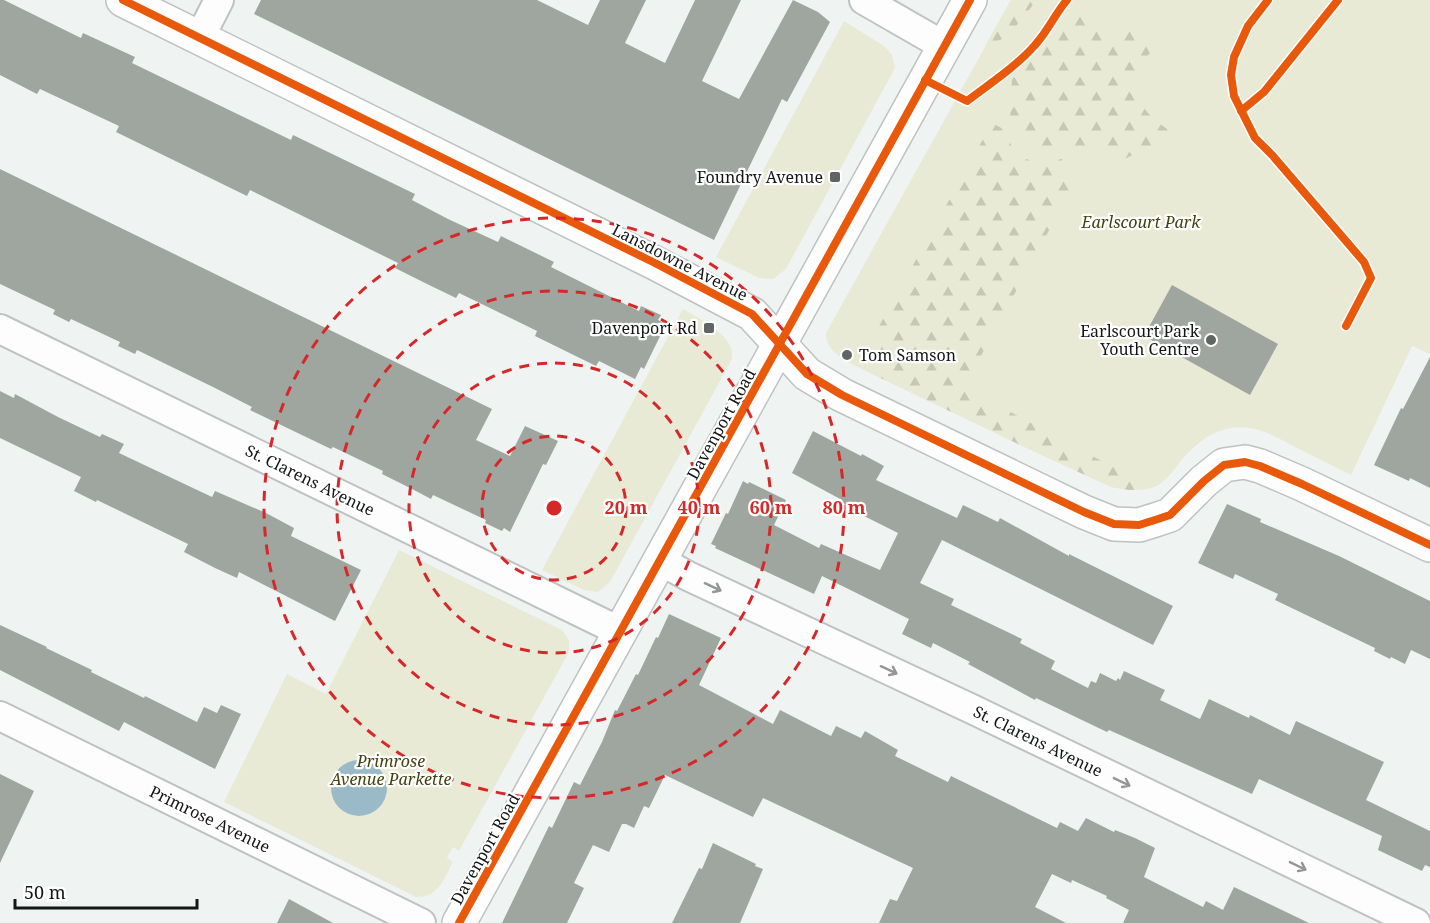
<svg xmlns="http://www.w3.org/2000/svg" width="1430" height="923" font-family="'Noto Serif',serif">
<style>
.green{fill:#e8ead5}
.forest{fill:url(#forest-firs)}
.water{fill:#9abac7}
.building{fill:#9fa69f}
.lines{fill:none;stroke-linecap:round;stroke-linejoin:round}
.minor-casing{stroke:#bec2c0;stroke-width:32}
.tertiary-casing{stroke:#bec2c0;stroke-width:36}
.minor{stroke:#fdfdfd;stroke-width:28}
.tertiary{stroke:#fdfdfd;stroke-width:33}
.cycleway-casing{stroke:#fff;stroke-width:11}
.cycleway{stroke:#e8590c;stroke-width:8}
.oneway{stroke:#949595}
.ring{fill:none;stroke:#d62828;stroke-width:3;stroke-dasharray:10 8}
.poi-dot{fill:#606462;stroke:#fff;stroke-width:2}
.labels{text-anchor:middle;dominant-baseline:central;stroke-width:4.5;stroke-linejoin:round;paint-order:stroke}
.poi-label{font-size:16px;fill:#131615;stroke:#fff;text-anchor:end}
.park-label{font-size:16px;font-style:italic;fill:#444210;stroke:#fff}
.street-label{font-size:16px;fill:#131615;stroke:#fff}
.centre{fill:#d62828;stroke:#fff;stroke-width:3}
.ring-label{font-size:18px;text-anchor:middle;font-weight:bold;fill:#d62828;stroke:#fff;stroke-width:4.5;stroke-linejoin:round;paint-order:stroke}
</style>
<defs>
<pattern id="forest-firs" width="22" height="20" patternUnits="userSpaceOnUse" patternTransform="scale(1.5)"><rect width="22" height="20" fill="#e8ead5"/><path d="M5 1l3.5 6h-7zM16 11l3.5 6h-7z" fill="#c6c8b6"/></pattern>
</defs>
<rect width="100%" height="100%" fill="#eff4f2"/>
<g class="green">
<path d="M 1011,0 L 1430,0 L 1430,354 L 1412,346 L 1351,475 C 1333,466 1315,457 1297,448 C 1282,440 1267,431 1250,428 C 1223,424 1203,437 1185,456 C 1176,466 1169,479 1157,486 C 1143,493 1125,489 1111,487 L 851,364 C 840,357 825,348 826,333 Z"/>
<polygon points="844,21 884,46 892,55 895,68 786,269 773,279 759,278 716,257"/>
<path d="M 683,309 C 700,319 736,336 732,359 L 610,582 L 598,592 L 584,590 L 542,570 Z"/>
<path d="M 399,550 L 562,630 L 569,640 L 569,652 L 459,851 L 453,847 L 447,858 L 453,862 C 444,879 438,898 416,897 L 224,802 L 287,674 L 326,694 Z"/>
</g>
<g class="forest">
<polygon points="1011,0 1037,0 1007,37 985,46"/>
<path d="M 1074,4 C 1099,24 1105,38 1139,26 L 1152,35 L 1158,46 L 1146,57 L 1134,76 C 1139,110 1148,115 1175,135 L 1118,162 L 1108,154 L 1102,144 L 1082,152 L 1064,145 L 1033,152 C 1024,142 1021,127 1010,119 L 1012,77 L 1052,38 L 1065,13 Z"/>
<polygon points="992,123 1005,130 1014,152 1034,163 1062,159 1071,190 964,387 1124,473 1156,486 1144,489 1129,490 1111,487 1024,447 870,373 873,359 868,346"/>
</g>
<circle class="water" cx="359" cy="788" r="28"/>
<g class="building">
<polygon points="0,0 4,0 81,38 83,33 135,57 132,63 291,140 293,135 415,194 412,200 448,219 498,242 501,236 554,262 551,267 639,311 641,306 661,315 658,320 666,324 644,369 641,367 635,379 599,361 596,366 535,336 537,331 459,293 456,298 427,284 395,268 398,263 250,190 247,196 116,132 119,126 40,89 37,94 0,75"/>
<polygon points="261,0 537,0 588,25 600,0 646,0 625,43 665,63 695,0 741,0 702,81 739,99 793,0 818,12 830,22 787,102 782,99 714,240 254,14"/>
<polygon points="0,169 492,409 476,440 510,456 525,426 558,441 546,465 543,464 510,532 504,528 502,531 485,523 486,520 433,495 431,499 414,490 382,474 383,471 333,447 331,449 250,410 252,407 213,387 137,350 135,354 118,346 120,342 71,319 69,322 53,314 55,310 0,284"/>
<polygon points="1172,285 1278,344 1250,395 1144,336"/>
<polygon points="1430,357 1430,488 1410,478 1409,481 1374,465 1401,408 1403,409"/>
<polygon points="0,391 14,398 15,394 58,417 100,437 102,434 124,444 119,453 212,497 215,491 266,513 294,528 291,536 361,570 335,621 239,572 237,578 215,568 184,552 188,544 97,500 96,502 74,491 81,477 0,438"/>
<polygon points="813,431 861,456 862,454 884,466 876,480 957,518 963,505 998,522 1000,518 1069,556 1069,554 1173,606 1153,645 942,540 920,583 954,599 951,605 1022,639 1020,643 1055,661 1051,669 1088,688 1091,681 1096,683 1100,673 1116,681 1118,678 1120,680 1124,671 1165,690 1160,700 1200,719 1209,699 1249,718 1250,715 1290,735 1296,721 1384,762 1366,800 1430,831 1430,867 1425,865 1422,871 1378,850 1382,836 1259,779 1252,794 1109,730 1107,732 1036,698 1035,700 968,664 970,662 933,643 931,648 902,634 909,619 822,576 814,594 715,548 716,546 711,544 726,513 728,514 743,481 748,484 749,482 786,500 774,525 819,548 821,544 880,570 898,533 862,515 863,513 841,502 842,500 792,473"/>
<polygon points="1227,504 1261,519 1260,522 1339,556 1430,601 1430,659 1411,650 1405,664 1391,657 1390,659 1374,651 1375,648 1275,600 1278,594 1235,574 1233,579 1198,563"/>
<polygon points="669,614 721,638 699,685 773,724 780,710 831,736 836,726 861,738 865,731 898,750 895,756 948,782 951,776 1057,828 1060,822 1078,831 1086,818 1114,832 1115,830 1135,838 1155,848 1144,877 1203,907 1206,901 1223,910 1234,887 1309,923 1123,923 1129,910 1106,898 1107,896 1072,880 1071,883 1052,874 1035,907 1066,923 879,923 890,899 897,901 913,868 763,798 753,817 665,775 649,808 644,806 634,828 626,824 622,824 609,852 593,845 574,883 584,888 567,923 502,923 549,826 552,828 574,782 580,785 602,742 615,710 617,711 636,674 638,675 656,637 658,638"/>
<polygon points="0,625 47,647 46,648 92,670 91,672 144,698 145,696 197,722 204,707 217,713 221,705 241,714 215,769 124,722 119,731 0,670"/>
<polygon points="0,774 34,791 0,863"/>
<polygon points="713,843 756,864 755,866 763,869 740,923 672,923 699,868 702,869"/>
<polygon points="289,899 333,923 277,923"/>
</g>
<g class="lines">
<defs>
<g id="minor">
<polyline points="864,0 944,46"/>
<polyline points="200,37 219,0"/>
<polyline points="0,329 621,632"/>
<polyline points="661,561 688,576 974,710 1416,923"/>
<polyline points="0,716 421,923"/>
</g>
<g id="tertiary">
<polyline points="123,0 655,263 752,314 807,374 842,395 1084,512 1114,524 1139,525 1155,520 1170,515 1204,481 1224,465 1245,462 1260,466 1302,484 1430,545"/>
<polyline points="459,923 970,0"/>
</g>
</defs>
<use href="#minor" class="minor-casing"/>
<use href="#tertiary" class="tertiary-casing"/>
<use href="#minor" class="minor"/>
<use href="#tertiary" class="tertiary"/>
<defs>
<g id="cycleway">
<polyline points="123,0 655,263 752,314 807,374 842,395 1084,512 1114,524 1139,525 1155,520 1170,515 1204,481 1224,465 1245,462 1260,466 1302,484 1430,545"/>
<polyline points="1268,0 1248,26 1234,57 1231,75 1234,96 1255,138 1273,156 1364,262 1371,278 1346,326"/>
<path d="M 925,80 L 967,101 C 988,85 1018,65 1035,45 C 1048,31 1055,14 1067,0"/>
<polyline points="1241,111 1264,92 1338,0"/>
<polyline points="459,923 970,0"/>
</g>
</defs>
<use href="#cycleway" class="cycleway-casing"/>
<use href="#cycleway" class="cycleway"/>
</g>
<defs><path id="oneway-shaft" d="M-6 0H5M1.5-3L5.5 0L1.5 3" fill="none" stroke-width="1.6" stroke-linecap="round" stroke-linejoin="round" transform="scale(1.5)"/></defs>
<g class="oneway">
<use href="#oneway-shaft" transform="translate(713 587) rotate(25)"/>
<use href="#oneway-shaft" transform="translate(889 670) rotate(25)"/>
<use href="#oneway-shaft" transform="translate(1122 782) rotate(26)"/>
<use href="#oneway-shaft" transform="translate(1298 866) rotate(26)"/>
</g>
<g class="ring">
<circle cx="554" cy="508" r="72"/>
<circle cx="554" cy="508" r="145"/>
<circle cx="554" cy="508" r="217"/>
<circle cx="554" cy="508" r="290"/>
</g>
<g class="poi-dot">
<rect x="829" y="171" width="12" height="12" rx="3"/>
<rect x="703" y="322" width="12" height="12" rx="3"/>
<circle cx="1211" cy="340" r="6"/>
<circle cx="847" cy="355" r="6"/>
</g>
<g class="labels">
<g class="poi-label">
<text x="823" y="177">Foundry Avenue</text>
<text x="697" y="328">Davenport Rd</text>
<text x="1199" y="331">Earlscourt Park<tspan x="1199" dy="18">Youth Centre</tspan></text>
<text x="859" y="355" text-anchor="start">Tom Samson</text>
</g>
<g class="park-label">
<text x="1141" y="222">Earlscourt Park</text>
<text x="391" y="761">Primrose<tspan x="391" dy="18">Avenue Parkette</tspan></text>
</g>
<g class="street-label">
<text transform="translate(680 262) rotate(27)">Lansdowne Avenue</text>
<text transform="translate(721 424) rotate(-61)">Davenport Road</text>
<text transform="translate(310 480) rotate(26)">St. Clarens Avenue</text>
<text transform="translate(1038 741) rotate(26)">St. Clarens Avenue</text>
<text transform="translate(210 819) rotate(26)">Primrose Avenue</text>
<text transform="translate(485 849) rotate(-61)">Davenport Road</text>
</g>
</g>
<circle cx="554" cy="508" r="9" class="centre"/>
<g class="ring-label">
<text x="626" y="514">20 m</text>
<text x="699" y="514">40 m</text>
<text x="771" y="514">60 m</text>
<text x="844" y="514">80 m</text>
</g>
<path d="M15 899v9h182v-9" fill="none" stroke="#131615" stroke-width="3"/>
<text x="24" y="899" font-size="18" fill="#131615" stroke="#ffffff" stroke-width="4.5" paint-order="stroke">50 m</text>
</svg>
